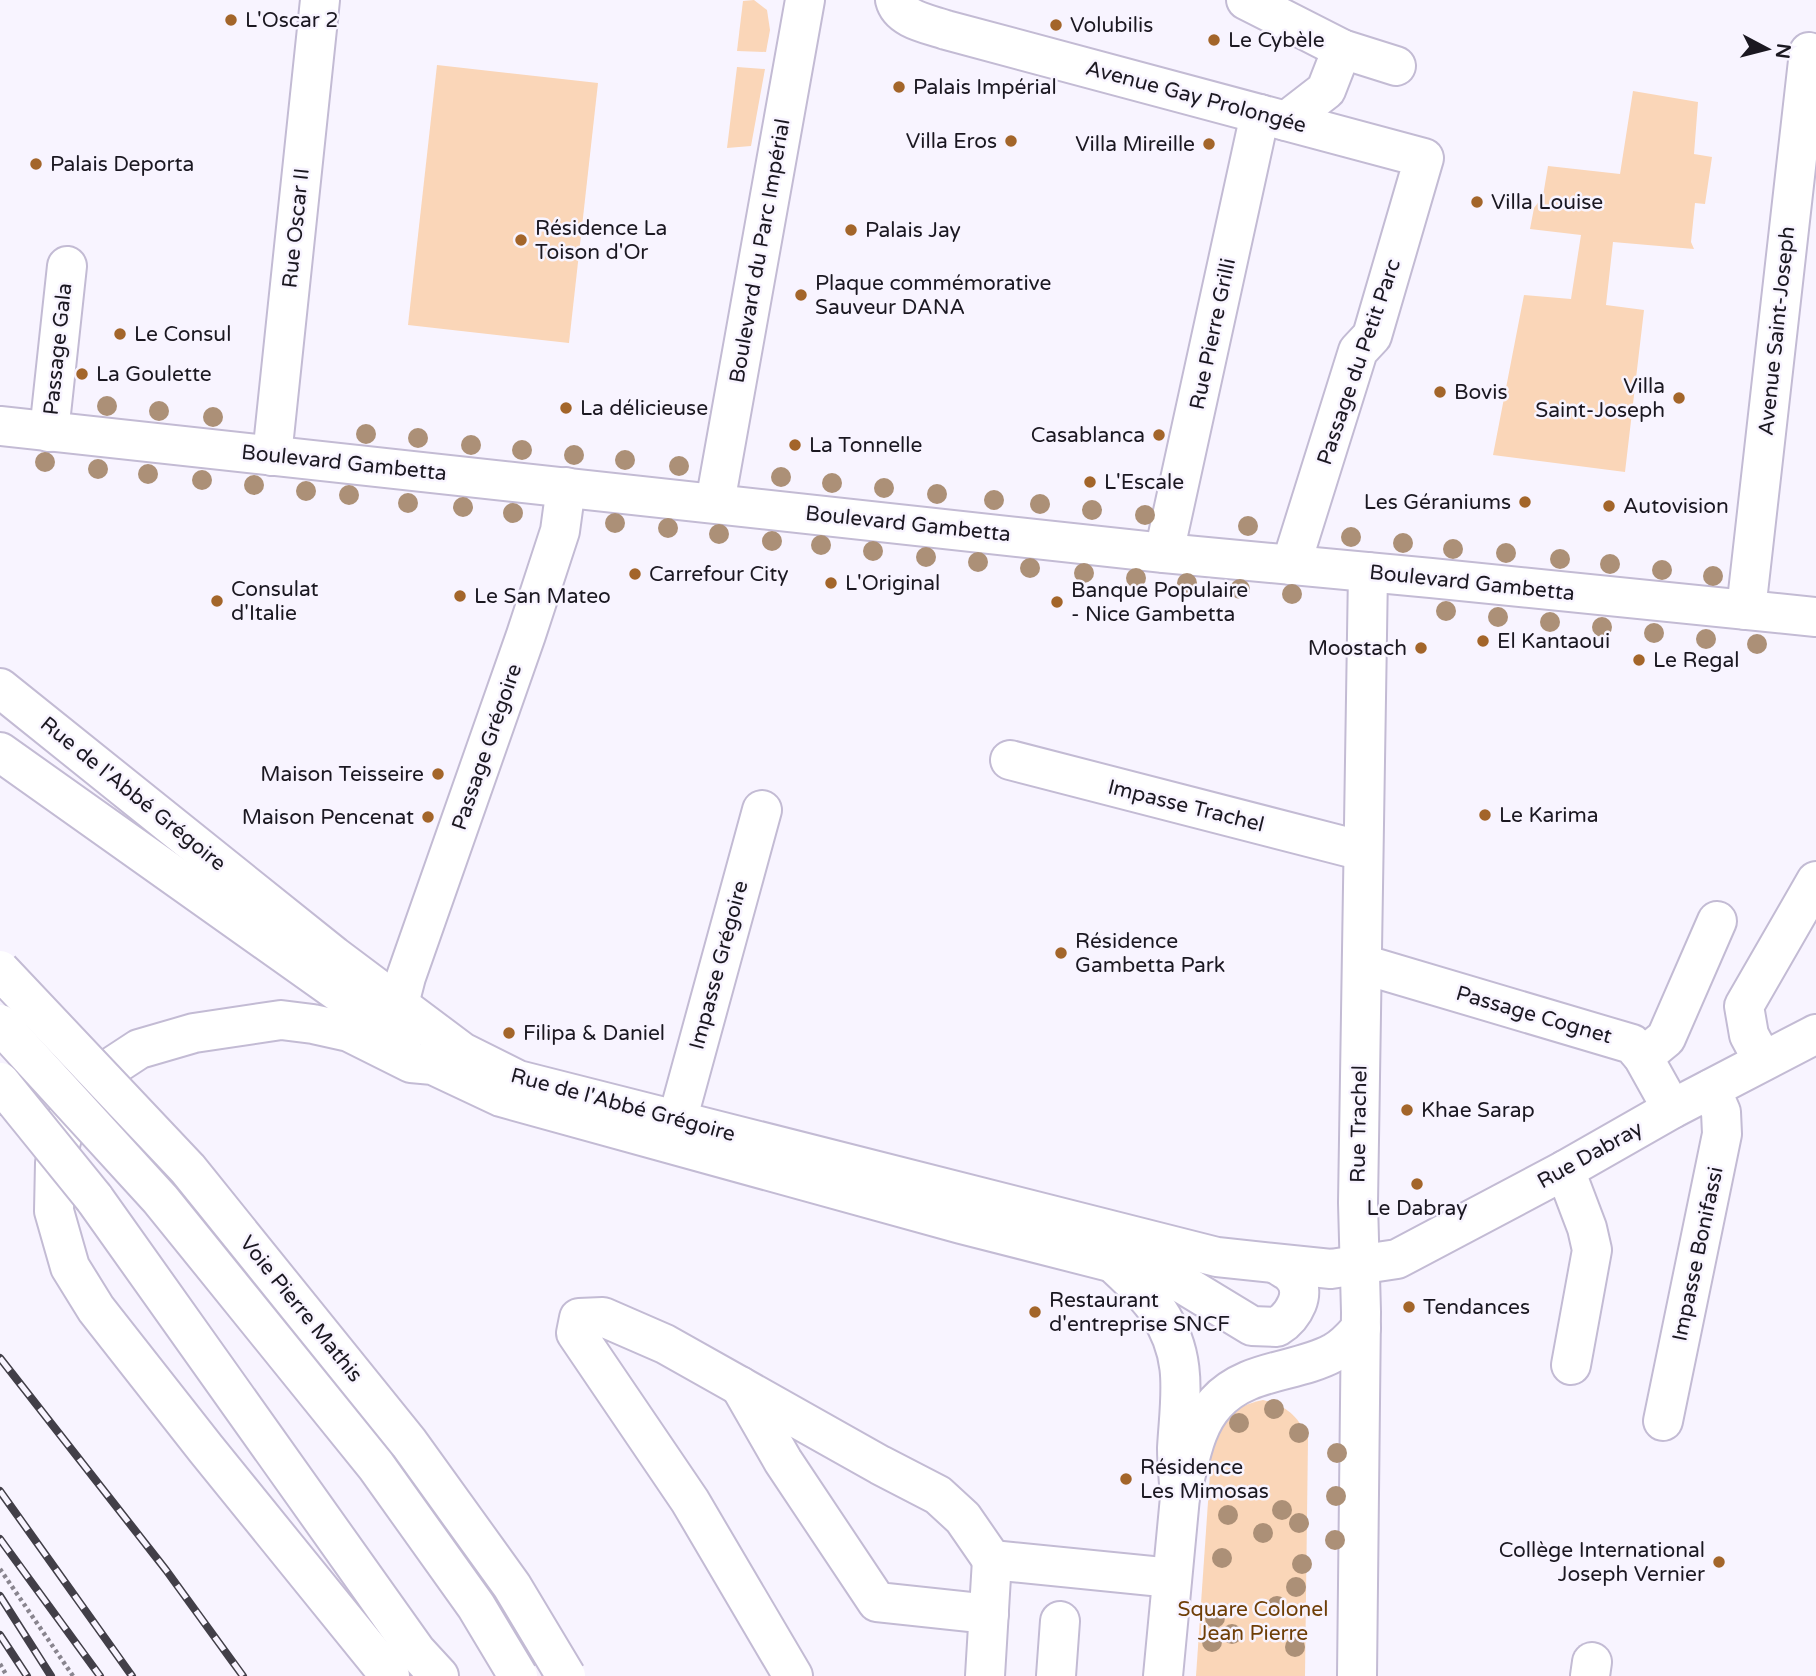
<svg xmlns="http://www.w3.org/2000/svg" width="1816" height="1676" font-family="'Varela Round',sans-serif">
<style>
.green{fill:#fad6b8}
.lines{fill:none;stroke-linecap:round;stroke-linejoin:round}
.minor-casing{stroke:#c3bbd4;stroke-width:42}
.major-casing{stroke:#c3bbd4;stroke-width:42}
.highway-casing{stroke:#c3bbd4;stroke-width:42}
.path{stroke:#89858f;stroke-width:4.5;stroke-dasharray:3.5 3.5;stroke-linecap:butt}
.minor{stroke:#fff;stroke-width:38}
.major{stroke:#fff;stroke-width:38}
.highway{stroke:#fff;stroke-width:38}
.rail-casing{stroke:#423f48;stroke-width:8}
.rail{stroke:#f8f4ff;stroke-width:5;stroke-dasharray:16;stroke-linecap:butt}
.highway-bridge-casing{stroke:#c3bbd4;stroke-width:42;stroke-linecap:butt}
.highway-bridge{stroke:#fff;stroke-width:38}
.tree{fill:#ac9077}
.poi-dot{fill:#a3652a;stroke:#f8f4ff;stroke-width:2.5}
.labels{text-anchor:middle;dominant-baseline:central;stroke-width:5;stroke-linejoin:round;paint-order:stroke}
.poi-label{font-size:21px;fill:#1b1821;stroke:#f8f4ff;text-anchor:start}
.street-label{font-size:21px;fill:#1b1821;stroke:#f8f4ff}
.park-label{font-size:21px;fill:#6e3e07;stroke:#f8f4ff}
</style>
<rect width="100%" height="100%" fill="#f8f4ff"/>
<g class="green">
<polygon points="754,0 767,10 770,30 766,52 737,51 743,1"/>
<polygon points="437,65 598,83 569,343 408,325"/>
<polygon points="737,67 765,69 751,146 727,148"/>
<polygon points="1633,91 1698,102 1694,154 1712,157 1705,204 1695,203 1691,242 1694,249 1613,242 1606,305 1644,310 1625,472 1493,455 1524,295 1571,299 1581,235 1530,229 1534,208 1543,196 1548,166 1620,174"/>
<path d="M 1263,1400 C 1287,1406 1298,1416 1308,1438 L 1305,1676 L 1196,1676 L 1212,1444 C 1226,1416 1232,1407 1263,1400 Z"/>
</g>
<g class="lines">
<defs>
<g id="minor">
<path d="M 895,0 C 900,20 929,24 946,30 L 1424,158 L 1372,336 L 1358,351 L 1291,565"/>
<polyline points="1246,0 1342,49 1396,66"/>
<polyline points="1286,121 1326,90 1342,49"/>
<polyline points="49,432 67,266"/>
<polyline points="272,456 320,0"/>
<polyline points="715,503 805,0"/>
<polyline points="1164,553 1260,114"/>
<polyline points="1746,610 1809,52"/>
<polyline points="0,688 334,956 462,1052 518,1080 1217,1257 1331,1269 1397,1259 1565,1170 1672,1109 1816,1034"/>
<polyline points="1010,760 1363,851"/>
<polyline points="1362,964 1632,1044 1643,1057 1672,1109"/>
<polyline points="399,1004 406,977 526,635 560,531 566,487"/>
<polyline points="1643,1057 1666,1038 1717,921"/>
<polyline points="1763,1061 1749,1035 1744,1006 1816,881"/>
<polyline points="677,1121 762,810"/>
<polyline points="1565,1170 1587,1228 1592,1250 1571,1365"/>
<polyline points="740,1386 783,1461 877,1602 989,1614"/>
<polyline points="1663,1421 1722,1134 1721,1112 1711,1089"/>
<path d="M 1184,1482 C 1191,1455 1196,1424 1216,1403 C 1246,1369 1296,1373 1333,1353 C 1345,1347 1353,1337 1361,1328"/>
<polyline points="793,1676 690,1501 576,1333 579,1318 603,1317 665,1344 880,1465 938,1495 963,1518 992,1560"/>
<polyline points="985,1676 992,1560 1172,1578"/>
<polyline points="1056,1676 1060,1621"/>
<polyline points="1357,1676 1361,1312 1358,1203 1368,572"/>
<polyline points="1590,1676 1592,1662"/>
</g>
<g id="major">
<polyline points="0,426 1164,553 1431,578 1816,617"/>
<polyline points="1163,1676 1180,1497"/>
</g>
<g id="highway">
<polyline points="0,752 403,1038"/>
<polyline points="94,1198 416,1651 439,1676"/>
<path d="M 1113,1263 C 1129,1278 1146,1293 1158,1311 C 1189,1358 1180,1396 1177,1448 C 1177,1464 1179,1481 1180,1497"/>
<path d="M 390,1676 L 206,1449 L 96,1309 L 70,1267 L 54,1211 L 55,1163 L 70,1109 L 107,1070 L 139,1049 L 194,1033 L 281,1020 L 313,1024 L 349,1032 L 411,1063 L 433,1065 L 501,1097 L 961,1224 L 1173,1278 L 1252,1326 L 1277,1327 C 1293,1317 1309,1292 1292,1275 C 1289,1271 1282,1268 1278,1265"/>
</g>
</defs>
<use href="#minor" class="minor-casing"/>
<use href="#major" class="major-casing"/>
<use href="#highway" class="highway-casing"/>
<g class="path">
<polyline points="0,1569 73,1676"/>
<polyline points="0,1664 7,1676"/>
</g>
<use href="#minor" class="minor"/>
<use href="#major" class="major"/>
<use href="#highway" class="highway"/>
<defs>
<g id="rail">
<polyline points="0,1358 166,1570 243,1676"/>
<polyline points="0,1491 132,1676"/>
<polyline points="0,1539 100,1676"/>
<polyline points="0,1596 51,1676"/>
<polyline points="0,1635 27,1676"/>
</g>
</defs>
<use href="#rail" class="rail-casing"/>
<use href="#rail" class="rail"/>
<defs>
<g id="highway-bridge">
<polyline points="0,970 188,1169 300,1308 409,1443 512,1586 566,1676"/>
<polyline points="0,1024 160,1199 376,1466 476,1606 518,1676"/>
<polyline points="0,1082 94,1198"/>
</g>
</defs>
<use href="#highway-bridge" class="highway-bridge-casing"/>
<use href="#highway-bridge" class="highway-bridge"/>
</g>
<g class="tree">
<circle cx="107" cy="406" r="10"/>
<circle cx="159" cy="411" r="10"/>
<circle cx="213" cy="417" r="10"/>
<circle cx="366" cy="434" r="10"/>
<circle cx="418" cy="438" r="10"/>
<circle cx="471" cy="445" r="10"/>
<circle cx="522" cy="450" r="10"/>
<circle cx="574" cy="455" r="10"/>
<circle cx="625" cy="460" r="10"/>
<circle cx="45" cy="462" r="10"/>
<circle cx="679" cy="466" r="10"/>
<circle cx="98" cy="469" r="10"/>
<circle cx="148" cy="474" r="10"/>
<circle cx="781" cy="477" r="10"/>
<circle cx="202" cy="480" r="10"/>
<circle cx="832" cy="483" r="10"/>
<circle cx="254" cy="485" r="10"/>
<circle cx="884" cy="488" r="10"/>
<circle cx="306" cy="491" r="10"/>
<circle cx="937" cy="494" r="10"/>
<circle cx="349" cy="495" r="10"/>
<circle cx="994" cy="500" r="10"/>
<circle cx="408" cy="503" r="10"/>
<circle cx="1040" cy="504" r="10"/>
<circle cx="463" cy="507" r="10"/>
<circle cx="1092" cy="510" r="10"/>
<circle cx="513" cy="513" r="10"/>
<circle cx="1145" cy="515" r="10"/>
<circle cx="615" cy="523" r="10"/>
<circle cx="1248" cy="526" r="10"/>
<circle cx="668" cy="528" r="10"/>
<circle cx="719" cy="534" r="10"/>
<circle cx="1351" cy="537" r="10"/>
<circle cx="772" cy="541" r="10"/>
<circle cx="1403" cy="543" r="10"/>
<circle cx="821" cy="545" r="10"/>
<circle cx="1453" cy="549" r="10"/>
<circle cx="873" cy="551" r="10"/>
<circle cx="1506" cy="553" r="10"/>
<circle cx="926" cy="557" r="10"/>
<circle cx="1560" cy="559" r="10"/>
<circle cx="978" cy="562" r="10"/>
<circle cx="1610" cy="564" r="10"/>
<circle cx="1030" cy="568" r="10"/>
<circle cx="1662" cy="570" r="10"/>
<circle cx="1084" cy="573" r="10"/>
<circle cx="1713" cy="576" r="10"/>
<circle cx="1136" cy="578" r="10"/>
<circle cx="1187" cy="583" r="10"/>
<circle cx="1240" cy="589" r="10"/>
<circle cx="1292" cy="594" r="10"/>
<circle cx="1446" cy="611" r="10"/>
<circle cx="1498" cy="617" r="10"/>
<circle cx="1550" cy="622" r="10"/>
<circle cx="1602" cy="627" r="10"/>
<circle cx="1654" cy="633" r="10"/>
<circle cx="1706" cy="639" r="10"/>
<circle cx="1757" cy="644" r="10"/>
<circle cx="1274" cy="1409" r="10"/>
<circle cx="1239" cy="1423" r="10"/>
<circle cx="1299" cy="1433" r="10"/>
<circle cx="1337" cy="1453" r="10"/>
<circle cx="1336" cy="1496" r="10"/>
<circle cx="1282" cy="1510" r="10"/>
<circle cx="1228" cy="1515" r="10"/>
<circle cx="1299" cy="1523" r="10"/>
<circle cx="1263" cy="1533" r="10"/>
<circle cx="1335" cy="1540" r="10"/>
<circle cx="1222" cy="1558" r="10"/>
<circle cx="1302" cy="1564" r="10"/>
<circle cx="1296" cy="1587" r="10"/>
<circle cx="1277" cy="1606" r="10"/>
<circle cx="1215" cy="1618" r="10"/>
<circle cx="1232" cy="1634" r="10"/>
<circle cx="1212" cy="1642" r="10"/>
<circle cx="1295" cy="1647" r="10"/>
</g>
<g class="poi-dot">
<circle cx="231" cy="20" r="7"/>
<circle cx="1056" cy="25" r="7"/>
<circle cx="1214" cy="40" r="7"/>
<circle cx="899" cy="87" r="7"/>
<circle cx="1011" cy="141" r="7"/>
<circle cx="1209" cy="144" r="7"/>
<circle cx="36" cy="164" r="7"/>
<circle cx="1477" cy="202" r="7"/>
<circle cx="851" cy="230" r="7"/>
<circle cx="521" cy="240" r="7"/>
<circle cx="801" cy="295" r="7"/>
<circle cx="120" cy="334" r="7"/>
<circle cx="82" cy="374" r="7"/>
<circle cx="1440" cy="392" r="7"/>
<circle cx="1679" cy="398" r="7"/>
<circle cx="566" cy="408" r="7"/>
<circle cx="1159" cy="435" r="7"/>
<circle cx="795" cy="445" r="7"/>
<circle cx="1090" cy="482" r="7"/>
<circle cx="1525" cy="502" r="7"/>
<circle cx="1609" cy="506" r="7"/>
<circle cx="635" cy="574" r="7"/>
<circle cx="831" cy="583" r="7"/>
<circle cx="460" cy="596" r="7"/>
<circle cx="217" cy="601" r="7"/>
<circle cx="1057" cy="602" r="7"/>
<circle cx="1483" cy="641" r="7"/>
<circle cx="1421" cy="648" r="7"/>
<circle cx="1639" cy="660" r="7"/>
<circle cx="438" cy="774" r="7"/>
<circle cx="1485" cy="815" r="7"/>
<circle cx="428" cy="817" r="7"/>
<circle cx="1061" cy="953" r="7"/>
<circle cx="509" cy="1033" r="7"/>
<circle cx="1407" cy="1110" r="7"/>
<circle cx="1417" cy="1184" r="7"/>
<circle cx="1409" cy="1307" r="7"/>
<circle cx="1035" cy="1312" r="7"/>
<circle cx="1126" cy="1479" r="7"/>
<circle cx="1719" cy="1562" r="7"/>
</g>
<g class="labels">
<g class="poi-label">
<text x="245" y="20">L'Oscar 2</text>
<text x="1070" y="25">Volubilis</text>
<text x="1228" y="40">Le Cybèle</text>
<text x="913" y="87">Palais Impérial</text>
<text x="997" y="141" text-anchor="end">Villa Eros</text>
<text x="1195" y="144" text-anchor="end">Villa Mireille</text>
<text x="50" y="164">Palais Deporta</text>
<text x="1491" y="202">Villa Louise</text>
<text x="535" y="228">Résidence La<tspan x="535" dy="24">Toison d'Or</tspan></text>
<text x="865" y="230">Palais Jay</text>
<text x="815" y="283">Plaque commémorative<tspan x="815" dy="24">Sauveur DANA</tspan></text>
<text x="134" y="334">Le Consul</text>
<text x="96" y="374">La Goulette</text>
<text x="1665" y="386" text-anchor="end">Villa<tspan x="1665" dy="24">Saint-Joseph</tspan></text>
<text x="1454" y="392">Bovis</text>
<text x="580" y="408">La délicieuse</text>
<text x="1145" y="435" text-anchor="end">Casablanca</text>
<text x="809" y="445">La Tonnelle</text>
<text x="1104" y="482">L'Escale</text>
<text x="1511" y="502" text-anchor="end">Les Géraniums</text>
<text x="1623" y="506">Autovision</text>
<text x="649" y="574">Carrefour City</text>
<text x="845" y="583">L'Original</text>
<text x="231" y="589">Consulat<tspan x="231" dy="24">d'Italie</tspan></text>
<text x="1071" y="590">Banque Populaire<tspan x="1071" dy="24">- Nice Gambetta</tspan></text>
<text x="474" y="596">Le San Mateo</text>
<text x="1497" y="641">El Kantaoui</text>
<text x="1407" y="648" text-anchor="end">Moostach</text>
<text x="1653" y="660">Le Regal</text>
<text x="424" y="774" text-anchor="end">Maison Teisseire</text>
<text x="1499" y="815">Le Karima</text>
<text x="414" y="817" text-anchor="end">Maison Pencenat</text>
<text x="1075" y="941">Résidence<tspan x="1075" dy="24">Gambetta Park</tspan></text>
<text x="523" y="1033">Filipa &amp; Daniel</text>
<text x="1421" y="1110">Khae Sarap</text>
<text x="1417" y="1208" text-anchor="middle">Le Dabray</text>
<text x="1049" y="1300">Restaurant<tspan x="1049" dy="24">d'entreprise SNCF</tspan></text>
<text x="1423" y="1307">Tendances</text>
<text x="1140" y="1467">Résidence<tspan x="1140" dy="24">Les Mimosas</tspan></text>
<text x="1705" y="1550" text-anchor="end">Collège International<tspan x="1705" dy="24">Joseph Vernier</tspan></text>
</g>
<g class="street-label">
<text transform="translate(1196 97) rotate(15)">Avenue Gay Prolongée</text>
<text transform="translate(296 228) rotate(-84)">Rue Oscar II</text>
<text transform="translate(760 251) rotate(-80)">Boulevard du Parc Impérial</text>
<text transform="translate(1777 331) rotate(-84)">Avenue Saint-Joseph</text>
<text transform="translate(1213 334) rotate(-78)">Rue Pierre Grilli</text>
<text transform="translate(58 349) rotate(-84)">Passage Gala</text>
<text transform="translate(1359 362) rotate(-71)">Passage du Petit Parc</text>
<text transform="translate(344 463) rotate(6)">Boulevard Gambetta</text>
<text transform="translate(908 524) rotate(6)">Boulevard Gambetta</text>
<text transform="translate(1472 583) rotate(6)">Boulevard Gambetta</text>
<text transform="translate(487 747) rotate(-71)">Passage Grégoire</text>
<text transform="translate(133 794) rotate(39)">Rue de l'Abbé Grégoire</text>
<text transform="translate(1186 806) rotate(14)">Impasse Trachel</text>
<text transform="translate(719 965) rotate(-75)">Impasse Grégoire</text>
<text transform="translate(1534 1015) rotate(16)">Passage Cognet</text>
<text transform="translate(623 1105) rotate(15)">Rue de l'Abbé Grégoire</text>
<text transform="translate(1359 1124) rotate(-89)">Rue Trachel</text>
<text transform="translate(1590 1155) rotate(-29)">Rue Dabray</text>
<text transform="translate(1698 1254) rotate(-78)">Impasse Bonifassi</text>
<text transform="translate(301 1309) rotate(51)">Voie Pierre Mathis</text>
</g>
<g class="park-label">
<text x="1253" y="1609">Square Colonel<tspan x="1253" dy="24">Jean Pierre</tspan></text>
</g>
</g>
<g transform="translate(1767 49) rotate(97)" stroke="#f8f4ff" stroke-width="5" paint-order="stroke">
<path d="M0-5L12 26L0 18L-12 26Z" fill="#1b1821"/>
<text y="-10" font-size="19" font-weight="bold" text-anchor="middle" fill="#1b1821">N</text>
</g>
</svg>
